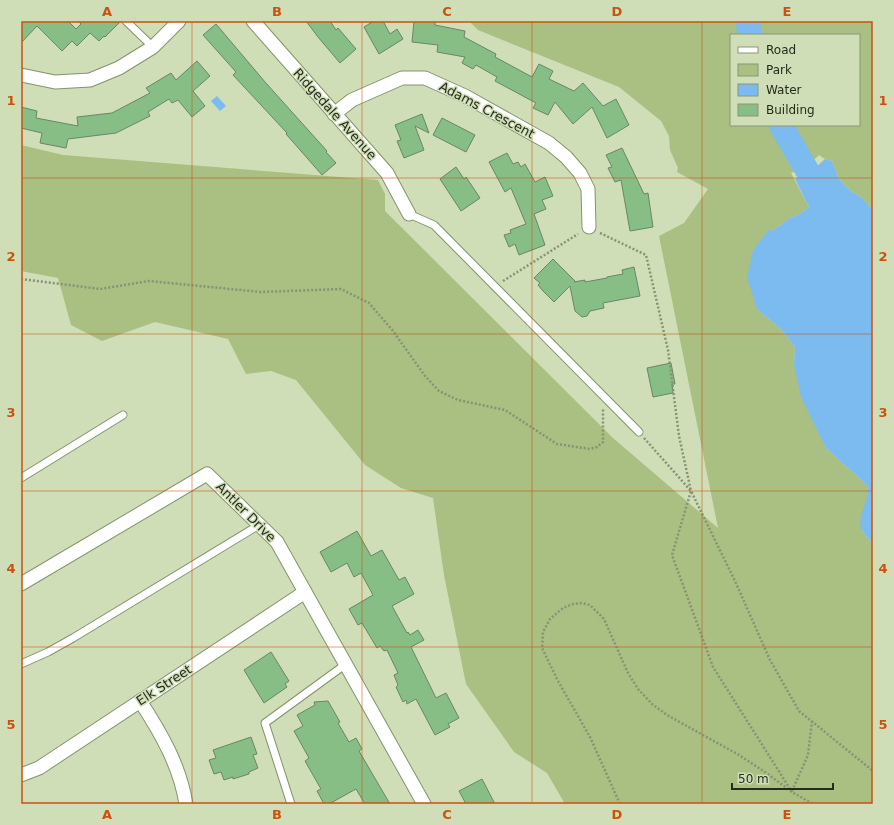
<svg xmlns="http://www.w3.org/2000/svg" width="894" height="825" font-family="'DejaVu Sans',sans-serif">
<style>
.green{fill:#aabf82;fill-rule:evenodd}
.water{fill:#7bbbef}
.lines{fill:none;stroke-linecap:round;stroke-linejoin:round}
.river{stroke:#7bbbef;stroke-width:24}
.building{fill:#87be86;stroke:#698668}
.service-casing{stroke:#85936d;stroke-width:9}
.minor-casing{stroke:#85936d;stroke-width:15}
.path{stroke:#879275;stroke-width:2.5;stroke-dasharray:2 2;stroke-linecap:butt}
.service{stroke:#fff;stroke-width:7}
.minor{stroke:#fff;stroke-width:13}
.grid{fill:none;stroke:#cb520e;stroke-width:1;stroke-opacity:0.55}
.labels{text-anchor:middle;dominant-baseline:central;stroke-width:3;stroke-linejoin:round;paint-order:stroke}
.street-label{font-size:13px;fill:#262b1c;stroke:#cfdeb6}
.neatline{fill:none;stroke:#cb520e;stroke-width:1.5}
.grid-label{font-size:13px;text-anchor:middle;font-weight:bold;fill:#cb520e}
</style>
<rect width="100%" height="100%" fill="#cfdeb6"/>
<path class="green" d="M 469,21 L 873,21 L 873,210 L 861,197 L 852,192 L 839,179 L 832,161 L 825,159 L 819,155 C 810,164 803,168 791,173 L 809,207 L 800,214 L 790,218 L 772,231 L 757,309 L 780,328 L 795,347 L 794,365 L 826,448 L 868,486 C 869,497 864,519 862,531 L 873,544 L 873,804 L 565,804 L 547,773 L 514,752 L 466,684 L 444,575 L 433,498 L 401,488 L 365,465 L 296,380 L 271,371 L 246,374 L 228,339 L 155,322 L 102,341 L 71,325 L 58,278 L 21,271 L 21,145 L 63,155 L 378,180 L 385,194 L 385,211 L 613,438 L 718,528 L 659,236 L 684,223 L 708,189 L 677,172 L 678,168 L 670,150 L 669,136 L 661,121 L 619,87 L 478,30 ZM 731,35 L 859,35 L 859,125 L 731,125 Z"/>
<g class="water">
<polygon points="217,96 226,106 220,111 211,101"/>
<path d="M 825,159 L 832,161 L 839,179 L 852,192 L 861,197 L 873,210 L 873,544 C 870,540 866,536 863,532 C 854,518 870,502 868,486 L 826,448 L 801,397 L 794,365 L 795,347 L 780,328 L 757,309 L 747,277 L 753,250 L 769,229 L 772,231 L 790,218 L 800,214 L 809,207 L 795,179 L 815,168 Z"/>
</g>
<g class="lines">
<g class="river">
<polyline points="750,21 748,26 750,35"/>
<polyline points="781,125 808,172 828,199"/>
</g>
</g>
<g class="building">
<polygon points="21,21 68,21 76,29 81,24 78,21 121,21 105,37 104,36 99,41 90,33 77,46 72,41 62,51 37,26 21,43"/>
<polygon points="306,21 330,21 336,30 338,28 356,49 340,63 318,37"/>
<polygon points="374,21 383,21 390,34 397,29 403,39 379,54 364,27"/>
<polygon points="414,21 435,21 435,25 465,31 464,37 496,54 495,57 532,77 539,64 553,71 549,79 574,91 583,83 603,106 616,99 629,125 607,138 592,107 573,124 555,102 548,115 533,108 536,103 495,81 497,77 476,65 473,69 462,63 465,57 437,52 438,45 412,42"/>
<polygon points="216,24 265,82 327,151 326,152 336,163 322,175 286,134 287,133 233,75 236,72 203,35"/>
<polygon points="197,61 210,76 193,91 205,106 192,117 178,100 172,103 169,99 148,112 150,116 116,133 68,139 66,148 40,143 42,133 21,128 21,107 37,111 36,118 78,126 77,117 112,113 150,93 146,88 171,73 176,80"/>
<polygon points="422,114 429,133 415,126 424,150 404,158 397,141 401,140 395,125"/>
<polygon points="442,118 475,135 466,152 433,135"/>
<polygon points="622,148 644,194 648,193 653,227 630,231 621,180 615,182 608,168 612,167 606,155"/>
<polygon points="507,153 513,164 518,162 521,167 525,164 535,182 545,177 553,196 542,200 546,209 534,214 545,245 519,255 515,244 509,247 504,235 511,233 510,230 526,224 511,188 505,192 489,162"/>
<polygon points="456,167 464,179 466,177 480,198 461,211 440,179"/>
<polygon points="553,259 575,281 574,282 585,280 585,282 607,278 607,277 623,274 622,270 634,267 640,296 603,303 604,308 590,311 587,316 582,317 575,311 570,286 554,302 543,291 538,285 540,283 534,278"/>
<polygon points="671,363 675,384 672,384 673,393 653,397 647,368"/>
<polygon points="357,531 371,556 382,550 399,580 405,577 414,594 392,606 407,633 408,632 410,635 418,630 424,640 411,647 436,698 446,693 459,718 448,724 450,727 435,735 416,699 407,704 406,700 403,702 396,687 398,685 394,675 398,673 387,650 384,651 380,646 377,648 362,623 358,625 349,609 373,595 361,573 354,577 347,563 331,572 320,552"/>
<polygon points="271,652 289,681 285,684 287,687 264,703 244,670"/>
<polygon points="328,701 340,722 338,723 349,742 356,738 362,749 359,751 390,804 365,804 356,789 329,804 324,804 317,791 321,789 305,761 309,758 294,731 303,726 297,715 315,705 314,702"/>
<polygon points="251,737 257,754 253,755 258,768 249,772 249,774 233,779 233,777 224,780 221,772 214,774 209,760 216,758 213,750"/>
<polygon points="482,779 495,804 466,804 459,791"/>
</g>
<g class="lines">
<defs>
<g id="service">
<polyline points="126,21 153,47"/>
<polyline points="409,214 434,225 639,432"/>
<polyline points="21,478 123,415"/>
<polyline points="21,664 48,652 73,638 259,525"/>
<polyline points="291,804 265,723 346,664"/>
</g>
<g id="minor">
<polyline points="253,21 387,173 409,214"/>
<polyline points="21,75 55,82 90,80 119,68 153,47 179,21"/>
<polyline points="334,114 352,100 402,78 425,78 465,96 549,143 566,157 580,173 588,189 589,227"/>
<polyline points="21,584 207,474 277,542 424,804"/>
<path d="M 140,701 C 161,733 180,766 186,804"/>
<polyline points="21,775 39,768 305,592"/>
</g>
</defs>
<use href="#service" class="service-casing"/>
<use href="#minor" class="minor-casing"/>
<g class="path">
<polyline points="872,21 873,29"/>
<polyline points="600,233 646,255 668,350 679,436 691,491 672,555 713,667 792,792"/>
<polyline points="21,279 100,289 149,281 261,292 341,289 369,303 393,331 425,376 439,391 458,400 505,410 557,444 590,449 597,447 603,442 603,409"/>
<polyline points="503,281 578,234"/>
<polyline points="644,438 691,491 735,581 770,660 799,711 873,771"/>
<polyline points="792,791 808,755 812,721"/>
<polyline points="620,804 590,737 558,681 542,648 543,632 550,619 563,608 573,604 582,603 590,605 604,619 628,673 638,689 652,704 667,715 739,755 765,772 792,792 813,804"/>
<polyline points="870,804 873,802"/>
</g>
<use href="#service" class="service"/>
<use href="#minor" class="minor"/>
</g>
<path class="grid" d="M 192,21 L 192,804M 362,21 L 362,804M 532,21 L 532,804M 702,21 L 702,804M 21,178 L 873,178M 21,334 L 873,334M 21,491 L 873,491M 21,647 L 873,647"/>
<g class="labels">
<g class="street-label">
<text transform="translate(487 110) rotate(28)">Adams Crescent</text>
<text transform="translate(335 114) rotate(48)">Ridgedale Avenue</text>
<text transform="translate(246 512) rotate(45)">Antler Drive</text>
<text transform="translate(164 685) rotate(-33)">Elk Street</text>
</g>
</g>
<rect width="894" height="825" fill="none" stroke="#cfdeb6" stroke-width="44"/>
<rect x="730" y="34" width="130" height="92" fill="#cfdeb6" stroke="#8b9678"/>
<rect x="738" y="47" width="20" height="6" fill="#ffffff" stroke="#8b9678"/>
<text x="766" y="54" font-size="12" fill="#262b1c">Road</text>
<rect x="738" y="64" width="20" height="12" fill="#aabf82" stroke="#8b9678"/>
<text x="766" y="74" font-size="12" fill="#262b1c">Park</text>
<rect x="738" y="84" width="20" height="12" fill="#7bbbef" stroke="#8b9678"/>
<text x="766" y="94" font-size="12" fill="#262b1c">Water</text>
<rect x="738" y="104" width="20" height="12" fill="#87be86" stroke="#8b9678"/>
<text x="766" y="114" font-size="12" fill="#262b1c">Building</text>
<path d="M732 783v6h101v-6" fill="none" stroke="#262b1c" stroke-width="2"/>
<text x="738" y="783" font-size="12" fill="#262b1c" stroke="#cfdeb6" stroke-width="3" paint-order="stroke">50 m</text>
<rect x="22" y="22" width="850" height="781" class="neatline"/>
<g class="grid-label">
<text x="107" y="16">A</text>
<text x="277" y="16">B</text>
<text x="447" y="16">C</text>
<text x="617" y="16">D</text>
<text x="787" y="16">E</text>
<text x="11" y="105">1</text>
<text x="883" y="105">1</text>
<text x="11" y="261">2</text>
<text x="883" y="261">2</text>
<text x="11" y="417">3</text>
<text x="883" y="417">3</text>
<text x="11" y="573">4</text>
<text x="883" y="573">4</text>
<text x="11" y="729">5</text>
<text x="883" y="729">5</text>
<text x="107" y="819">A</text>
<text x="277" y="819">B</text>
<text x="447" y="819">C</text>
<text x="617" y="819">D</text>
<text x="787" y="819">E</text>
</g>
</svg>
